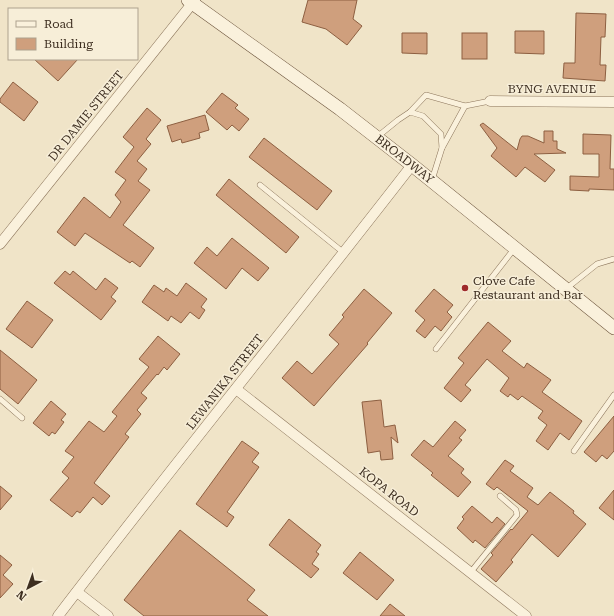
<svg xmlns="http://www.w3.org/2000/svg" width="614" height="616" font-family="'Roboto Serif',serif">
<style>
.building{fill:#cf9f7d;stroke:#8d5f41}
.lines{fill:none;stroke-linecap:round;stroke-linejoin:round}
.service-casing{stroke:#8d765c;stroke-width:6}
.minor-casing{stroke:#8d765c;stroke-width:11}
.secondary-casing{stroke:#6f573f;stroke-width:14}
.service{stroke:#faf1dc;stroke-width:5}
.minor{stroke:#faf1dc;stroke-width:10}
.secondary{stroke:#faf1dc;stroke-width:13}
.poi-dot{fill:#9e2a2b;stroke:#f7eed8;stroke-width:1.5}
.labels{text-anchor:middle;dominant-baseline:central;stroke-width:3;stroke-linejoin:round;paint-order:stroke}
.street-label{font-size:12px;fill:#3d2e20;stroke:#f7eed8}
.poi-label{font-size:12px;fill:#3d2e20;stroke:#f7eed8;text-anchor:start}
</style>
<rect width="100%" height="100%" fill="#f0e4c8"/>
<g class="building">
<polygon points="308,0 357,0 353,19 362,26 347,45 326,29 302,22"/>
<polygon points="576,13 606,14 605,37 601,37 600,65 606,65 605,81 563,78 564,63 575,63"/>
<polygon points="515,31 544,31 544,54 515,53"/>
<polygon points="402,33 427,33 427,54 402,53"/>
<rect x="462" y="33" width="25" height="26"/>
<polygon points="34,59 78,59 58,81"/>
<polygon points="13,82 38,102 24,121 0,102 0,99"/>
<polygon points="222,93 238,105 235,108 249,119 239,131 232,125 227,130 206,112"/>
<polygon points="147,108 161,120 146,139 151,144 137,161 147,169 138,181 150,190 123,225 154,248 140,267 132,261 130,263 85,233 75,246 57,232 84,197 110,218 121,202 115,195 126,180 115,172 134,147 123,137"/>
<polygon points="205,115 209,130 199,133 200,138 182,143 181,139 172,142 167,126"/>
<polygon points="483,123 517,150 520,139 522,136 528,136 544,143 544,131 553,131 553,141 557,141 557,149 566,153 534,154 555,170 545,182 525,167 516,177 491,156 497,148 480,125"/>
<polygon points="583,134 611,135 610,169 614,169 614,190 589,189 589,191 570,190 570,176 599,177 599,154 583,154"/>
<polygon points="264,138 332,191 317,210 249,157"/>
<polygon points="229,179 299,237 286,253 216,195"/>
<polygon points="232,238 269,268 258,281 242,268 226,289 194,263 207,247 217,256"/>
<polygon points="65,271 70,275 73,271 96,290 105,278 118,288 111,297 116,301 101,320 54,283"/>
<polygon points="186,283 207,299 201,307 205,310 199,319 190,312 181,323 171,316 168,321 142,302 154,285 164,292 166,288 177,296"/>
<polygon points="364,289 392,313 367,343 368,344 314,406 282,378 297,361 312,374 339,344 329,335 344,317 342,315"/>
<polygon points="434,289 453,305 447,312 452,317 441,331 435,326 425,338 416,331 425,320 415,311"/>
<polygon points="27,301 53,320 32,348 6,329"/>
<polygon points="488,322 511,341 502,351 524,368 527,363 551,380 542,392 582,421 569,440 560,433 548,450 536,441 547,425 538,418 543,411 522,396 518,400 510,394 508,397 500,391 509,378 487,359 465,385 471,390 461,402 444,388 464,363 458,358"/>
<polygon points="158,336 180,354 167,370 164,367 158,375 157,374 141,393 147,398 137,410 141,414 125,434 129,437 94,483 110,496 102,505 93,497 80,513 77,511 72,517 50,500 69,478 62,472 74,457 65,451 89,421 104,432 117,416 112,412 149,367 139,359"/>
<polygon points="0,350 37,380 18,404 0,389"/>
<polygon points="381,400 384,427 395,425 398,443 391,437 393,459 381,460 380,451 368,453 362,402"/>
<polygon points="51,401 66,414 61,420 64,422 55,434 52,432 49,436 33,423"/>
<polygon points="614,416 614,451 607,459 602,455 596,462 584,452"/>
<polygon points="455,421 466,430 459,438 462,440 448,456 464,469 461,473 471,482 458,497 431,475 433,473 411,455 424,440 433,447"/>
<polygon points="242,441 259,453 252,462 259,467 227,512 234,517 227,527 196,504"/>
<polygon points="505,460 514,466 510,471 533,488 527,497 538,505 550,492 574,511 573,513 586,524 558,557 532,534 511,560 513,562 496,582 481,569 493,555 491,553 511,529 512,530 528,511 497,487 494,490 486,484"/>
<polygon points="0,486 12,496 0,510"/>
<polygon points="614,490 614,520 599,508"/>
<polygon points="472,506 492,523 497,517 505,524 485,548 475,540 473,543 457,528 464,519 462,517"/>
<polygon points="289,519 321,545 316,552 319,554 312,564 319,569 311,578 269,545"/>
<polygon points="180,530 255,590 247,600 268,616 144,616 124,600"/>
<polygon points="360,552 394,580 377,600 343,573"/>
<polygon points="0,555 12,565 3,575 13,584 0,598"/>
<polygon points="390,604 405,616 380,616"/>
</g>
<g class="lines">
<defs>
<g id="service">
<polyline points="410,112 426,95 465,106 490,101"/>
<polyline points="377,137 398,120 410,112 423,116 441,134 442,148 432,180"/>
<polyline points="442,148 465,106"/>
<polyline points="260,185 344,253"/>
<polyline points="567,288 597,264 614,259"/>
<polyline points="436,349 514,249"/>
<polyline points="0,399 22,418"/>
<polyline points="574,451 614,395"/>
<polyline points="470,573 517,515 516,510 500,496"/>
</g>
<g id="minor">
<polyline points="490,101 614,102"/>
<polyline points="0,244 195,0"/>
<polyline points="236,389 526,616"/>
<polyline points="77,592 108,616"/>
<path d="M 58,616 C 174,464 295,316 412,165"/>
</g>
<g id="secondary">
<path id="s1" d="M 188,0 L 340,109 L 412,165 L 614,328"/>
</g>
</defs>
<use href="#service" class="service-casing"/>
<use href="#minor" class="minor-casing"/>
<use href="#secondary" class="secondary-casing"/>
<use href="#service" class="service"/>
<use href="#minor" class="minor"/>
<use href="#secondary" class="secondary"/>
</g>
<circle class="poi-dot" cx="465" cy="288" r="4"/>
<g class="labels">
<g class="street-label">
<text x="552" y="89">BYNG AVENUE</text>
<text transform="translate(86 116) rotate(-51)">DR DAMIE STREET</text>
<text stroke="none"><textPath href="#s1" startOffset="269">BROADWAY</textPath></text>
<text transform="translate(225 382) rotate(-52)">LEWANIKA STREET</text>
<text transform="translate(389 492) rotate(38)">KOPA ROAD</text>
</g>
<g class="poi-label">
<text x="473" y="281">Clove Cafe<tspan x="473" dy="14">Restaurant and Bar</tspan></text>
</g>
</g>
<rect x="8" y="8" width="130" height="52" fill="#f7eed8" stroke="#ada18e"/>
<rect x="16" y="21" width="20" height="6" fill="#faf1dc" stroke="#ada18e"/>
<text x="44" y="28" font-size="12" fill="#3d2e20">Road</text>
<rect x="16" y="38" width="20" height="12" fill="#cf9f7d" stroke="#ada18e"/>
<text x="44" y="48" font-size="12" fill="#3d2e20">Building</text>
<g transform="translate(28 588) rotate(221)" stroke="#f7eed8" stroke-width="3" paint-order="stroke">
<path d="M0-3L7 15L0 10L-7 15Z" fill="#3d2e20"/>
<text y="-6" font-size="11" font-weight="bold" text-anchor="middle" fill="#3d2e20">N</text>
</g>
</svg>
